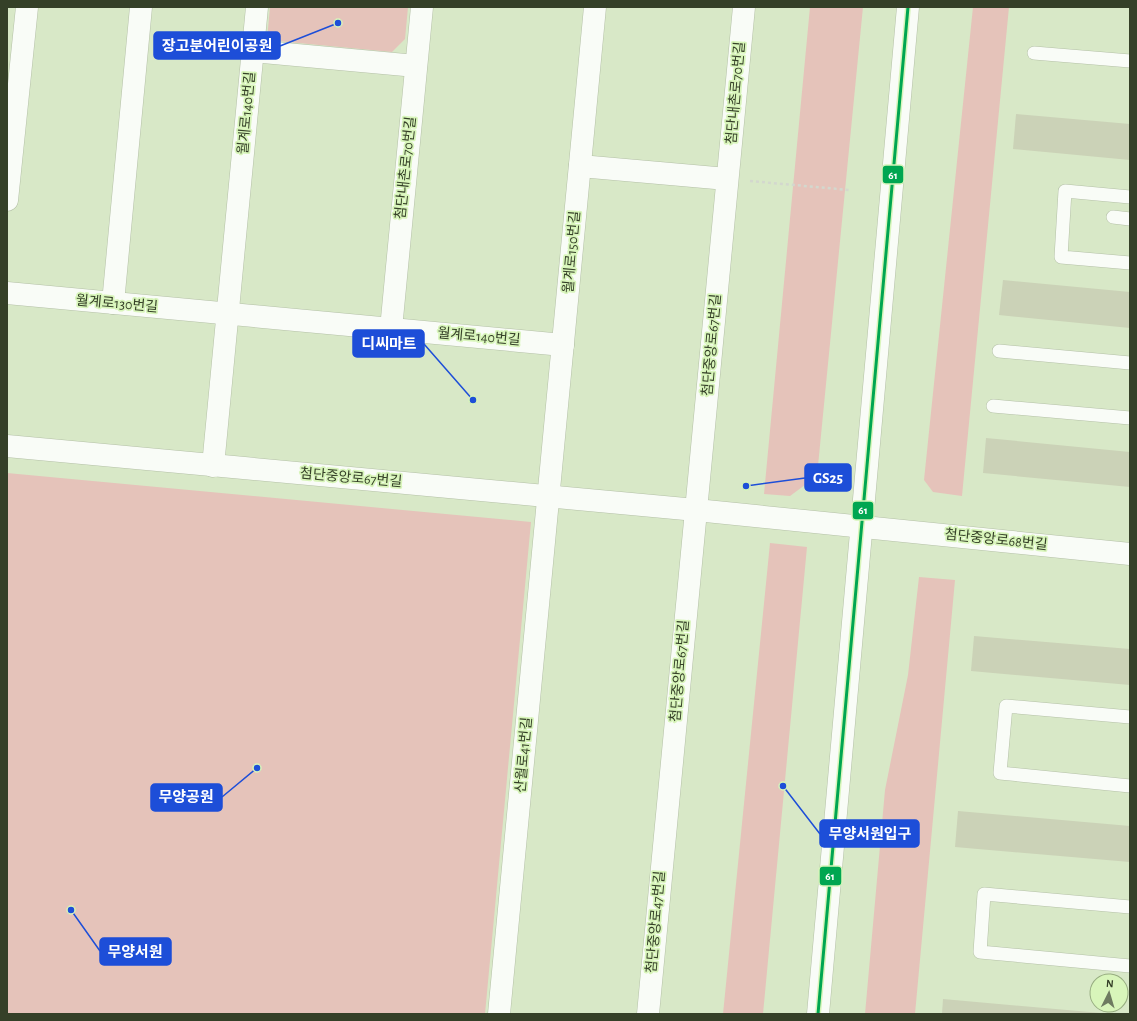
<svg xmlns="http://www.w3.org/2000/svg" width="1137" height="1021" font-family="'Alegreya Sans','Noto Sans KR',sans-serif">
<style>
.green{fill:#e5c3ba}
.building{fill:#cbd2b7}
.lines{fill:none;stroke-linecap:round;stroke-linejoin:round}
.service-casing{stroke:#b4c0a7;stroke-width:14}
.minor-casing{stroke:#b4c0a7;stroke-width:23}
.tertiary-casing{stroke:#b4c0a7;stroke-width:23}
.path{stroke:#d3d8ce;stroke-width:2.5;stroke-dasharray:3 3;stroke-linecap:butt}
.service{stroke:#f9fcf7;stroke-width:13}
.minor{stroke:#f9fcf7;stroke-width:22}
.tertiary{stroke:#f9fcf7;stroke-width:22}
.bus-1-casing{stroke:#d8f5ba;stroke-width:6}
.bus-1{stroke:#00a651;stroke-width:3}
.labels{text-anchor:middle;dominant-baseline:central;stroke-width:3.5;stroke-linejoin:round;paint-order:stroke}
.street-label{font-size:14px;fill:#354028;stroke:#d8f5ba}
.leader{fill:none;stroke:#1d4ed8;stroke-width:1.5}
.callout-dot{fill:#1d4ed8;stroke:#d8f5ba;stroke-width:1.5}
.callout{fill:#1d4ed8;stroke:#1d4ed8;stroke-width:1.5}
.callout-label{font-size:15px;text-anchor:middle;font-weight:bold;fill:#fff}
.line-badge{stroke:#d8f5ba;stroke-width:1.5}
.badge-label{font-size:11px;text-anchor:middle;font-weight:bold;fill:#fff}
</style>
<rect width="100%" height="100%" fill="#d8e8c7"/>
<g class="green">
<polygon points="270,7 408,7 405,39 392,52 267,40"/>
<polygon points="810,7 863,7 817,476 790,496 764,494"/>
<polygon points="973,7 1009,7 962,496 933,492 924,480"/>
<polygon points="7,473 531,522 485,1014 7,1014"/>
<polygon points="770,543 807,547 763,1014 723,1014"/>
<polygon points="919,577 955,580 915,1014 865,1014 885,790 908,675"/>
</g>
<g class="building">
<polygon points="1016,114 1130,124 1130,160 1013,149"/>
<polygon points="1003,280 1130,292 1130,328 999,315"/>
<polygon points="986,438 1130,452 1130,487 983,473"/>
<polygon points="974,636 1130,649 1130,685 971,671"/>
<polygon points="958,811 1130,826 1130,862 955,847"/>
<polygon points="943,999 1101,1013 1101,1014 942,1014"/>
</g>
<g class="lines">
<defs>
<g id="service">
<polyline points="1034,53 1130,61"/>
<polyline points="1130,197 1065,191 1061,257 1130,263"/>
<polyline points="1113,217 1130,219"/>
<polyline points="999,351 1130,363"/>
<polyline points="993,406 1130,418"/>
<polyline points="1130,717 1006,706 1000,773 1130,786"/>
<polyline points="1130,907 984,894 980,952 1130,966"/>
</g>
<g id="minor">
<polyline points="253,51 416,66"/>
<polyline points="580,166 727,179"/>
<polyline points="7,200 27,7"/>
<polyline points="7,293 563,345"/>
<polyline points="113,303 141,7"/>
<polyline points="391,329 422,7"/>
<polyline points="7,446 696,510 1130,554"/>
<polyline points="213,466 257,7"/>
<polyline points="499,1014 595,7"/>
<polyline points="648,1014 744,7"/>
</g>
<polyline id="tertiary" points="818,1014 908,7"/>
</defs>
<use href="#service" class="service-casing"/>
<use href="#minor" class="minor-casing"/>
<use href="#tertiary" class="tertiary-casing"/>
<polyline class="path" points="750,181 849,190"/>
<use href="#service" class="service"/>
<use href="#minor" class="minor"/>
<use href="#tertiary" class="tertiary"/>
<defs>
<polyline id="bus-1" points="818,1014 908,7"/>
</defs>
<use href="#bus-1" class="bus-1-casing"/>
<use href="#bus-1" class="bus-1"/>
</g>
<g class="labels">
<g class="street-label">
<text transform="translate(736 93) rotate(-85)">첨단내촌로70번길</text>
<text transform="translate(247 113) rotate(-85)">월계로140번길</text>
<text transform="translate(406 168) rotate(-84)">첨단내촌로70번길</text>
<text transform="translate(572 252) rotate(-85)">월계로150번길</text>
<text transform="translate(117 304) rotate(5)">월계로130번길</text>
<text transform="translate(479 337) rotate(5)">월계로140번길</text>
<text transform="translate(712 345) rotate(-85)">첨단중앙로67번길</text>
<text transform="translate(351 478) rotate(5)">첨단중앙로67번길</text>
<text transform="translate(996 540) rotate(6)">첨단중앙로68번길</text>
<text transform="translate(680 671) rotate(-85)">첨단중앙로67번길</text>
<text transform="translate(524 755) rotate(-85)">산월로41번길</text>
<text transform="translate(656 922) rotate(-85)">첨단중앙로47번길</text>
</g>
</g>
<path class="leader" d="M338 23L280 46M473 400L424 344M746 486L805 478M257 768L222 797M783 786L820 834M71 910L100 951"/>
<g class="callout-dot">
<circle cx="338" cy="23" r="4"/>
<circle cx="473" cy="400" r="4"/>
<circle cx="746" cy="486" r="4"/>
<circle cx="257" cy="768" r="4"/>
<circle cx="783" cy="786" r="4"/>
<circle cx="71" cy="910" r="4"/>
</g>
<g class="callout">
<rect x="154" y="32" width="126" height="27" rx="4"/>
<rect x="353" y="330" width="71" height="27" rx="4"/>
<rect x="805" y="464" width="46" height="27" rx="4"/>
<rect x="151" y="784" width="71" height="27" rx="4"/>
<rect x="820" y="820" width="99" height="27" rx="4"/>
<rect x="100" y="938" width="71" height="27" rx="4"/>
</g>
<g class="callout-label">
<text x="217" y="51">장고분어린이공원</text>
<text x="389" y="349">디씨마트</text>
<text x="828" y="483">GS25</text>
<text x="186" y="802">무양공원</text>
<text x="870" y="839">무양서원입구</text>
<text x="135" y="957">무양서원</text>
</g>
<g class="line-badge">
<rect x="882" y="165" width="22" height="19" rx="4" fill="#00a651"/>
<rect x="852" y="501" width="22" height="19" rx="4" fill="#00a651"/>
<rect x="819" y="866" width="23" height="20" rx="4" fill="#00a651"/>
</g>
<g class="badge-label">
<text x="893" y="179">61</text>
<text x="863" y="514">61</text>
<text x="830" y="880">61</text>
</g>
<rect width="1137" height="1021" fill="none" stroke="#354028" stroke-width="16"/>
<g transform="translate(1109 993) rotate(5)"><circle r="19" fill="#d8f5ba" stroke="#97ad80"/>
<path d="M0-3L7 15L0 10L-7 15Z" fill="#6e7b60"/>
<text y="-6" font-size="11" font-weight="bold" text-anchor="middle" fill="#354028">N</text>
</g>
</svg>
